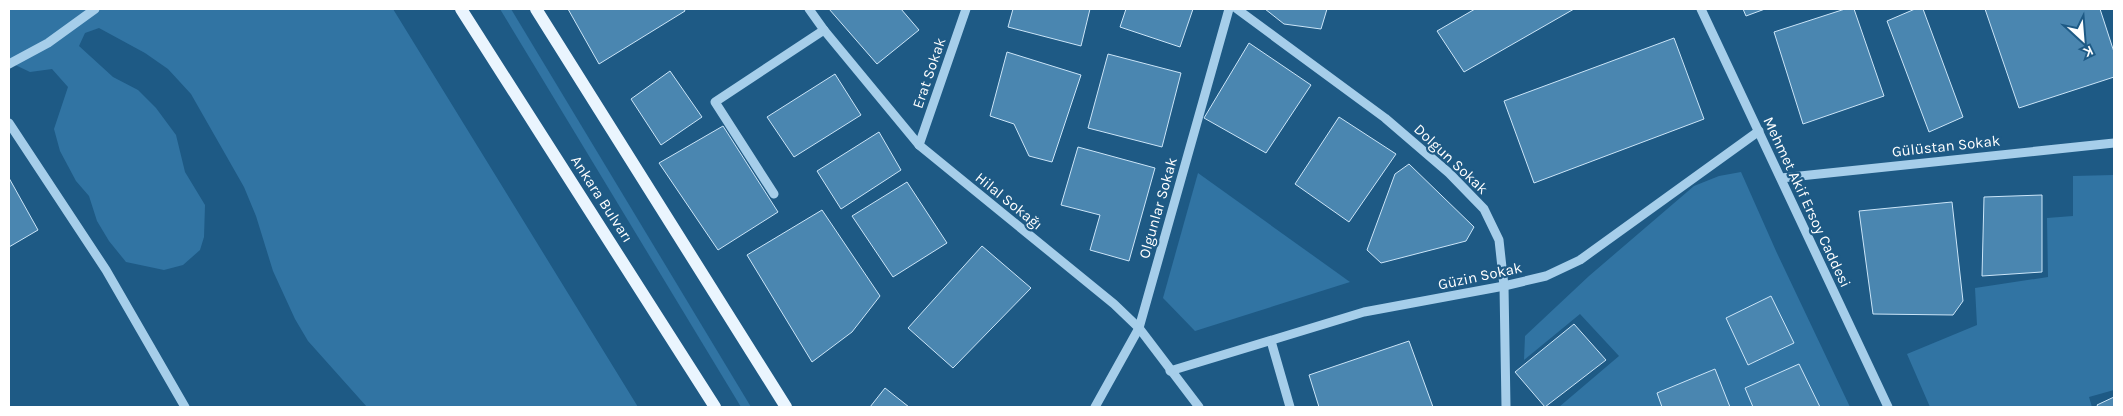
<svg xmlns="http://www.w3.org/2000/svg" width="2123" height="416" font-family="Karla,sans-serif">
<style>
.green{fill:#3174a3}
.building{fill:#4a86b0;stroke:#cbe5f8}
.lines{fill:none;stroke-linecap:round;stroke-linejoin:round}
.minor{stroke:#a6ceea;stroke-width:9}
.major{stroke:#eaf5fe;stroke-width:12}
.labels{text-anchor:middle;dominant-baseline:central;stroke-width:4.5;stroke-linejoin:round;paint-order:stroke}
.street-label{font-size:15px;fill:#fff;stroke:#1e5a85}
</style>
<rect width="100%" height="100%" fill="#1e5a85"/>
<g class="green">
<polygon points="9,9 393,9 638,407 367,407 308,341 295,319 273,271 256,216 244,187 191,94 168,69 145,53 99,28 85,33 79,46 113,77 138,90 156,108 176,135 185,172 205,205 204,237 200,250 183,265 164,270 126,262 109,241 97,221 89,196 76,181 60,151 54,129 68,87 52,69 30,72 9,62"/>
<polygon points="500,9 511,9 751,407 741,407"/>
<polygon points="1741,172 1776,251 1850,407 1559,407 1619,356 1580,314 1524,360 1525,336 1589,276 1694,186 1719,176"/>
<polygon points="1198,173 1350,282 1195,331 1163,298"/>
<polygon points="2114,175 2114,390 2089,397 2092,407 1930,407 1907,354 1977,325 1975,288 2048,277 2047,218 2073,216 2073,176"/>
</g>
<g class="building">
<polygon points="568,9 684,9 685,11 599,64"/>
<polygon points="829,9 901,9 919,30 877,64"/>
<polygon points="1013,9 1090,9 1081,46 1008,27"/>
<polygon points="1126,9 1193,9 1180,47 1120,27"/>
<polygon points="1265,9 1327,9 1321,29 1284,24"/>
<polygon points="1475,9 1574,9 1464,72 1437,31"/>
<polygon points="1743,9 1765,9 1746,16"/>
<polygon points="1845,9 1854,9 1884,96 1803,124 1774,32"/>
<polygon points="1915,9 1923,9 1963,117 1929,132 1887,21"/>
<polygon points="1985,9 2100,9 2114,52 2114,77 2019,108"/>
<polygon points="1674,38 1704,119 1534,183 1504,101"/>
<polygon points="1249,43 1311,85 1266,153 1204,118"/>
<polygon points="1007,52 1081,75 1052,162 1029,156 1014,124 990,116"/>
<polygon points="1108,54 1181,73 1162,147 1088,128"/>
<polygon points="670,71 702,117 661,145 631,99"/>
<polygon points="835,74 861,115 794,157 767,117"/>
<polygon points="1339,117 1396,154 1349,222 1295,184"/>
<polygon points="723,126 778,212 718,250 659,163"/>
<polygon points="879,132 901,170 841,209 817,171"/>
<polygon points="1078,147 1155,168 1129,261 1090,250 1100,215 1061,205"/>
<polygon points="1409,164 1474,227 1466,241 1381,263 1367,250 1395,174"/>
<polygon points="9,178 38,230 9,247"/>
<polygon points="907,182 947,243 893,277 852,216"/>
<polygon points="2042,195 2042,272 1982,276 1984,197"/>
<polygon points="1952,202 1963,301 1953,315 1873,314 1859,211"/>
<polygon points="822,210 880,296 852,332 812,362 747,255"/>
<polygon points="982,246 1031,288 953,368 908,328"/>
<polygon points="1771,296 1794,343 1748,365 1726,318"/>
<polygon points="1574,324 1606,360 1545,407 1515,372"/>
<polygon points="1409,341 1433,407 1319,407 1309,375"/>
<polygon points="1799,364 1820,407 1753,407 1745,388"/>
<polygon points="1715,369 1730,407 1662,407 1657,393"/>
<polygon points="885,388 909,407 870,407"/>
<polygon points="2114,397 2114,407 2098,407 2097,405"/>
</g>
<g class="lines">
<g class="minor">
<polyline points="809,9 824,30 919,145 1114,304 1139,328 1199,407"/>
<polyline points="1237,9 1385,118 1449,173 1484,209 1499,240 1504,286 1506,407"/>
<polyline points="1701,9 1888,407"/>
<polyline points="9,64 48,43 95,9"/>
<polyline points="9,123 106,270 185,407"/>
<polyline points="919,145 966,9"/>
<polyline points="1781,178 2114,143"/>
<polyline points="774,194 715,102 824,30"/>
<polyline points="1271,341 1290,407"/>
<polyline points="1170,371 1364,312 1504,286 1546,276 1580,260 1759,131"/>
<polyline points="1095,407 1139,328 1229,9"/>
</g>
<g class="major">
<polyline points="461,9 715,407"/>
<polyline points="536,9 786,407"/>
</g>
</g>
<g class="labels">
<g class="street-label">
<text transform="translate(929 73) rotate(-71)">Erat Sokak</text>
<text transform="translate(1946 146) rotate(-6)">Gülüstan Sokak</text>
<text transform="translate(1451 159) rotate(43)">Dolgun Sokak</text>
<text transform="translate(602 199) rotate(57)">Ankara Bulvarı</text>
<text transform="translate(1009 201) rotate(39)">Hilal Sokağı</text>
<text transform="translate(1807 202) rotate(65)">Mehmet Akif Ersoy Caddesi</text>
<text transform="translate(1158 208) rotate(-74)">Olgunlar Sokak</text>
<text transform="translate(1480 276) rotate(-12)">Güzin Sokak</text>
</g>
</g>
<rect width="2123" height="416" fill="none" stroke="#ffffff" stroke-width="20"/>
<g transform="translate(2083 40) rotate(154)" stroke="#1e5a85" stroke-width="4" paint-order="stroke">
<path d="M0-4L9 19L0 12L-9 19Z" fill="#ffffff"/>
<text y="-8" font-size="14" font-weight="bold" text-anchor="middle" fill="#ffffff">K</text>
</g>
</svg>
